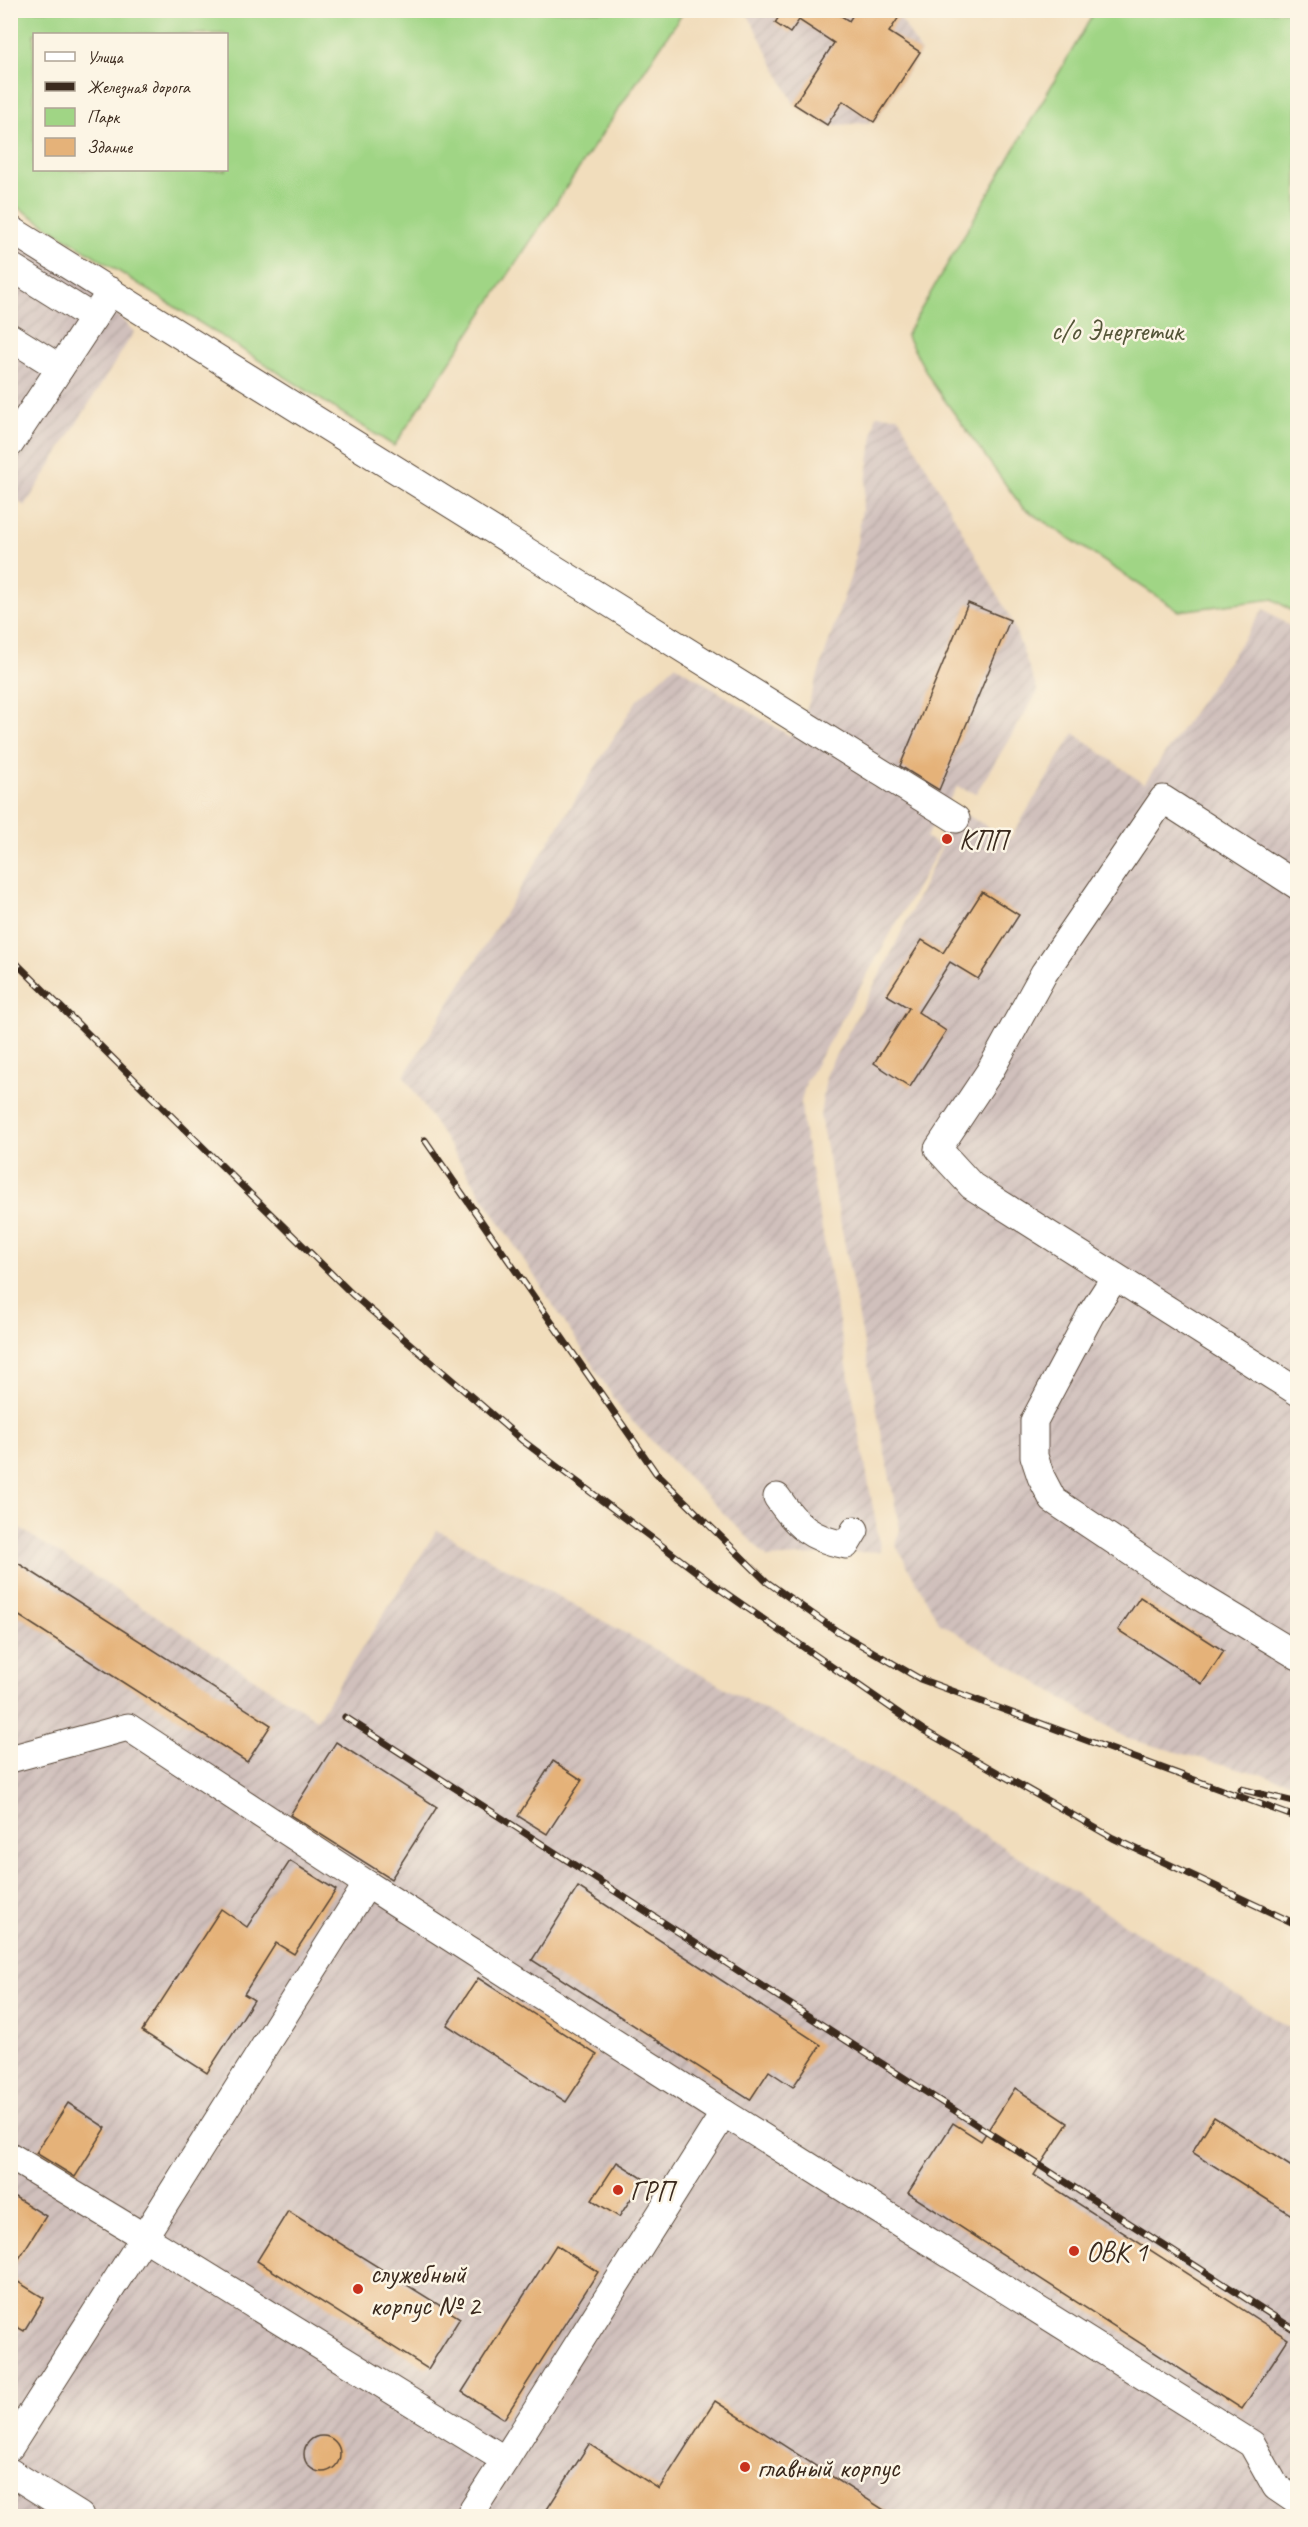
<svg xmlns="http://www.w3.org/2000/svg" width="1308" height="2527" font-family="Caveat,sans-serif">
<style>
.industrial{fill:url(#industrial-furrows)}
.green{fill:#a0d585;stroke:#6e8052;stroke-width:1.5;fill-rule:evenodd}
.building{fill:#e5b279}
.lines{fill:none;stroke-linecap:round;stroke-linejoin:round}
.minor-casing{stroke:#564536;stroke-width:29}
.minor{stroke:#fff;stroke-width:27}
.rail-casing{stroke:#3b2a1e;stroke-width:7}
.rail{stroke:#fcf5e5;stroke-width:4.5;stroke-dasharray:14;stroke-linecap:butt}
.poi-dot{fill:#c8321e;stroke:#fcf5e5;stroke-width:2}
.labels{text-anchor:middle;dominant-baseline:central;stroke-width:5;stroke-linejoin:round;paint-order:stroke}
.park-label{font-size:28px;fill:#545538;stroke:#fcf5e5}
.poi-label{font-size:28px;fill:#3b2a1e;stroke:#fcf5e5;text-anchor:start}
</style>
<defs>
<pattern id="industrial-furrows" width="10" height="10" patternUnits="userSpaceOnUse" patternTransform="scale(1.5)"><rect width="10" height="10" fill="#d0c0bc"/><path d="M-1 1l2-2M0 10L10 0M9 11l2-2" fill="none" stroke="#b4a5a1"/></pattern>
</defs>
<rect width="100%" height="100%" fill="#fcf5e5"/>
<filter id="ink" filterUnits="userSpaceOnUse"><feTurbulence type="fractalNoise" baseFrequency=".0167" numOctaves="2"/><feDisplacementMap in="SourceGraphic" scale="12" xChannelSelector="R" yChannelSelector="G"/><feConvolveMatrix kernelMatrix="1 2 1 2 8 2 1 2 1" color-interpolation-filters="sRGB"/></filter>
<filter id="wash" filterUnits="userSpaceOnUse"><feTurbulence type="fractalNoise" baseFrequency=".008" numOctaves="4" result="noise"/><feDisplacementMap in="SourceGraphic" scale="24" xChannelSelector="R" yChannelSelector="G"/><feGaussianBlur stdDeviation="1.35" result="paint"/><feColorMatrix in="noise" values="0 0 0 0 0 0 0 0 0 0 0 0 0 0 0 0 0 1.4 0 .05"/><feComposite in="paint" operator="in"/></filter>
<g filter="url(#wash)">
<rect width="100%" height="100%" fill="#f1ddbc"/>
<g class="industrial">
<polygon points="746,11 891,11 899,16 921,52 875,122 827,126 794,104"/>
<polygon points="11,236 92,287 134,332 25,506 16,500 11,508"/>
<polygon points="876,415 898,416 1011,619 1038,692 976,793 957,787 926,837 940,847 806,1082 801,1102 803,1126 881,1551 768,1558 623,1412 404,1076 637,700 675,665 790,736 807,708 853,569"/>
<polygon points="1264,609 1297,631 1297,1784 1128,1739 939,1622 895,1544 900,1530 820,1116 827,1071 889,958 942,846 937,842 946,829 949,831 961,812 1010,839 1074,733 1144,784"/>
<polygon points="10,1522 317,1719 437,1530 919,1794 1297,2033 1297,2516 11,2516"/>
</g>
<g class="green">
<path d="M 10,11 L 11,10 L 684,11 L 394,446 L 11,203 ZM 34,34 L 226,34 L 226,170 L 34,170 Z"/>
<polygon points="1095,11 1297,11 1297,614 1273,599 1179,611 1022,507 933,384 906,335"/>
</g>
<g id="blocks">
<g class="building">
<polygon points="783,10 832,10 849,21 856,10 890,10 899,17 889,32 920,52 874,122 843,101 827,125 794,104 834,43 799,20 790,33 775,23"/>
<polygon points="968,603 1010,620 939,790 900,766"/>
<polygon points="982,892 1019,915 978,979 950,962 918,1012 946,1031 910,1087 874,1063 909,1008 887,995 922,940 943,953"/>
<polygon points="10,1558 271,1725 247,1762 10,1610"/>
<polygon points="1140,1597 1224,1651 1202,1684 1118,1630"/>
<polygon points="336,1742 437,1807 391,1879 290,1815"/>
<polygon points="553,1761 582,1780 547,1834 518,1816"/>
<polygon points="290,1861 336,1890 294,1954 276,1943 244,1994 254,2000 207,2073 142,2031 221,1909 247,1927"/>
<polygon points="578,1887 821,2045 793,2087 769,2071 750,2100 532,1960"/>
<polygon points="478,1978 597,2055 566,2102 447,2025"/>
<polygon points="1015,2088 1068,2123 1034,2175 1288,2339 1242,2409 908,2193 953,2123 981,2141"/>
<polygon points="68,2103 106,2128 75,2177 36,2153"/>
<polygon points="1214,2117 1298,2171 1298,2219 1192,2152"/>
<polygon points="617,2162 644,2179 619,2217 592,2200"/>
<polygon points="10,2194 46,2216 10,2273"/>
<polygon points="288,2211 460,2318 428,2369 257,2261"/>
<polygon points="556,2245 598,2272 504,2419 462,2392"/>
<polygon points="10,2277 44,2298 24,2331 10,2323"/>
<polygon points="715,2401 895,2517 542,2517 589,2444 659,2489"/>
<circle cx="322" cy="2454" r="18"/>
</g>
</g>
</g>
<g filter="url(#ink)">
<use href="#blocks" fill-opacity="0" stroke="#564536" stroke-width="1.5"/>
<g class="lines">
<defs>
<g id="minor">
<polyline points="10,229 956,819"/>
<polyline points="10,266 93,318"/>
<polyline points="10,337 60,368"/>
<polyline points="10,444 111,291"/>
<polyline points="1298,886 1163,799 1044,973 990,1071 938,1149 972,1186 1298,1392"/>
<polyline points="1115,1277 1091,1314 1034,1421 1034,1456 1041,1477 1053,1500 1182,1586 1298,1656"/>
<path d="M 777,1497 C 797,1526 811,1539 846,1545 L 855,1530"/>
<polyline points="10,1759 128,1727 367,1884"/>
<polyline points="10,2156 144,2237 367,1884 724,2113"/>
<polyline points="10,2447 144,2237 505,2460 469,2516"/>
<polyline points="505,2460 724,2113 1252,2444 1276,2487 1298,2502"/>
<polyline points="10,2472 80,2516"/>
</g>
</defs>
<use href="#minor" class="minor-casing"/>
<use href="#minor" class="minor"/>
<defs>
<g id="rail">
<polyline points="10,957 352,1294 523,1441 714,1585 923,1730 1113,1838 1298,1925"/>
<polyline points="425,1140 656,1473 767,1582 837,1631 920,1679 1298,1818"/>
<polyline points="345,1717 1298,2332"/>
<polyline points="1241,1789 1298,1803"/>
</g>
</defs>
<use href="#rail" class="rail-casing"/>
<use href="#rail" class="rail"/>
</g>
</g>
<g class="poi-dot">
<circle cx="947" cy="839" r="6"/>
<circle cx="618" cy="2190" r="6"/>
<circle cx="1074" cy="2251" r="6"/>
<circle cx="358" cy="2289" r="6"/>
<circle cx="745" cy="2467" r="6"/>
</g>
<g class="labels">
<g class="park-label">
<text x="1117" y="330">с/о Энергетик</text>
</g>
<g class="poi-label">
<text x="959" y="839">КПП</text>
<text x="630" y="2190">ГРП</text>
<text x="1086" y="2251">ОВК 1</text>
<text x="370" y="2273">служебный<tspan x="370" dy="32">корпус № 2</tspan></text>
<text x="757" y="2467">главный корпус</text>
</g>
</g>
<rect width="1308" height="2527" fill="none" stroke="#fcf5e5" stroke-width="36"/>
<rect x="33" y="33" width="195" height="138" fill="#fcf5e5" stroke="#afa495" stroke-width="1.5"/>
<rect x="45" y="52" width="30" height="9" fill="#ffffff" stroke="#afa495" stroke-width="1.5"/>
<text x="87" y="63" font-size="18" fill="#3b2a1e">Улица</text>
<rect x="45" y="82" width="30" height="9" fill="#3b2a1e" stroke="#afa495" stroke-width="1.5"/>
<text x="87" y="93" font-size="18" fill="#3b2a1e">Железная дорога</text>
<rect x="45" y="108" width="30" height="18" fill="#a0d585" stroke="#afa495" stroke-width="1.5"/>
<text x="87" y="123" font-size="18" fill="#3b2a1e">Парк</text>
<rect x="45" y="138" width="30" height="18" fill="#e5b279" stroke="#afa495" stroke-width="1.5"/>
<text x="87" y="153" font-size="18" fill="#3b2a1e">Здание</text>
</svg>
